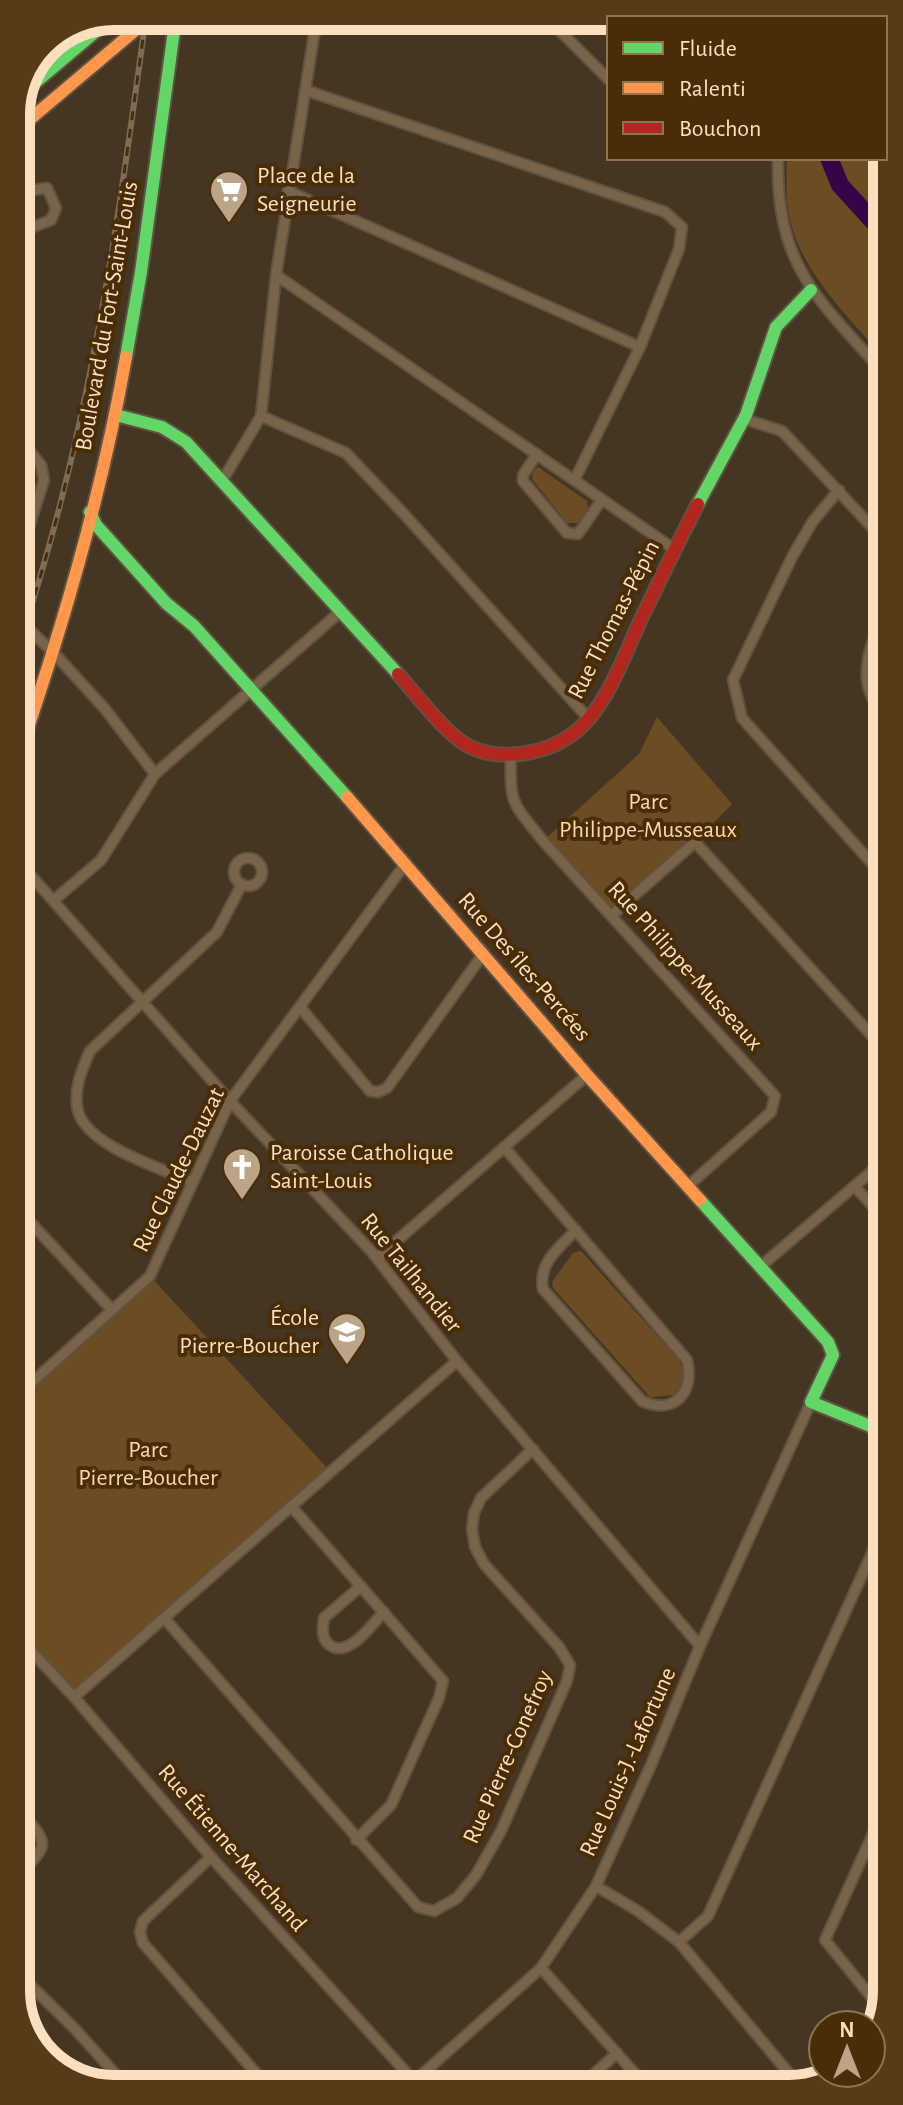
<svg xmlns="http://www.w3.org/2000/svg" width="903" height="2105" font-family="'Alegreya Sans',sans-serif">
<style>
.green{fill:#6c4c23}
.lines{fill:none;stroke-linecap:round;stroke-linejoin:round}
.river{stroke:#350548;stroke-width:18}
.street-casing{stroke:#605241;stroke-width:13}
.fast-casing{stroke:#605241;stroke-width:16}
.slow-casing{stroke:#605241;stroke-width:16}
.jam-casing{stroke:#605241;stroke-width:16}
.street{stroke:#77644a;stroke-width:9}
.fast{stroke:#63d668;stroke-width:12}
.slow{stroke:#ff974d;stroke-width:12}
.jam{stroke:#b3261e;stroke-width:12}
.rail-casing{stroke:#7c6d59;stroke-width:6}
.rail{stroke:#482d07;stroke-width:3;stroke-dasharray:9;stroke-linecap:butt}
.labels{text-anchor:middle;dominant-baseline:central;stroke-width:8;stroke-linejoin:round;paint-order:stroke}
.poi-label{font-size:24px;fill:#fcdfbf;stroke:#482d07;text-anchor:start}
.street-label{font-size:24px;fill:#fcdfbf;stroke:#482d07}
.park-label{font-size:24px;fill:#ffd6a8;stroke:#482d07}
.rim{fill:none;stroke:#fcdfbf;stroke-width:10}
</style>
<rect width="100%" height="100%" fill="#453623"/>
<g class="green">
<path d="M 787,158 L 882,158 L 882,356 C 843,310 793,265 787,201 C 786,187 787,172 787,158 Z"/>
<polygon points="538,467 587,501 588,508 578,523 567,523 532,479 533,471"/>
<polygon points="657,717 732,804 695,842 612,915 543,841 639,754"/>
<path d="M 581,1251 L 679,1360 C 687,1375 684,1382 674,1395 L 650,1397 L 553,1288 L 552,1282 L 573,1253 Z"/>
<polygon points="150,1276 330,1471 74,1697 20,1639 20,1393"/>
</g>
<g class="lines">
<polyline class="river" points="829,158 840,185 882,231"/>
<defs>
<g id="street">
<polyline points="545,16 609,80"/>
<polyline points="709,16 711,18"/>
<polyline points="305,90 665,212 682,227 679,249 640,347 575,479"/>
<path d="M 778,158 C 776,265 816,297 882,371"/>
<polyline points="288,191 640,347"/>
<polyline points="16,200 26,191 47,188 56,208 51,220 33,227 17,227"/>
<polyline points="276,275 674,549"/>
<polyline points="261,416 346,453 404,514 588,718"/>
<polyline points="744,419 782,431 883,539"/>
<polyline points="17,435 41,465 44,480 17,565"/>
<polyline points="537,454 523,475 523,481 567,533 578,534 601,501"/>
<polyline points="222,481 261,416 276,275 314,35 321,16"/>
<polyline points="839,490 813,521 792,557 733,680 742,718 884,877"/>
<polyline points="18,619 54,653 105,709 155,774"/>
<path d="M 883,620 C 866,650 857,686 883,713"/>
<path d="M 511,755 C 509,805 513,803 543,841 L 775,1096 L 771,1112 L 688,1186"/>
<circle cx="248" cy="872" r="14"/>
<polyline points="18,861 230,1101 371,1251 457,1361 700,1646"/>
<polyline points="54,900 101,860 155,774 341,611"/>
<polyline points="612,915 695,842 884,1049"/>
<polyline points="300,1007 370,1091 378,1092 387,1088 484,953"/>
<path d="M 504,1147 L 687,1360 C 695,1391 675,1416 642,1401 L 543,1289 C 538,1263 559,1248 576,1230"/>
<path d="M 192,1182 C 161,1168 87,1146 78,1111 C 73,1090 82,1069 90,1051 L 217,932 L 242,884"/>
<polyline points="855,1187 885,1219"/>
<polyline points="19,1210 112,1310"/>
<polyline points="377,1258 587,1075"/>
<polyline points="761,1266 885,1160"/>
<polyline points="20,1370 31,1381"/>
<polyline points="20,1393 150,1276 230,1101 406,863"/>
<polyline points="291,1506 443,1681 439,1698 391,1805 356,1840"/>
<polyline points="875,1546 886,1552"/>
<path d="M 361,1586 L 324,1618 C 322,1629 321,1642 333,1647 C 351,1655 372,1624 384,1612"/>
<polyline points="165,1619 418,1907 434,1911 457,1898 476,1875 501,1831 567,1681 570,1665 559,1647 484,1564 475,1547 472,1529 474,1513 481,1498 533,1449"/>
<polyline points="20,1639 74,1697 211,1857 414,2081"/>
<polyline points="74,1697 457,1361"/>
<path d="M 21,1812 C 46,1842 52,1843 21,1872"/>
<polyline points="211,1857 143,1921 140,1932 143,1943 269,2088"/>
<polyline points="596,1886 638,1911 679,1942 798,2084"/>
<polyline points="679,1942 708,1916 886,1522"/>
<polyline points="541,1968 645,2085"/>
<polyline points="21,1976 74,2028 129,2089"/>
<polyline points="881,2009 825,1940 886,1805"/>
<polyline points="582,2085 617,2053"/>
<polyline points="408,2087 541,1968 596,1886 651,1765 700,1646 811,1402"/>
<polyline points="237,2088 255,2072"/>
</g>
<g id="fast">
<polyline points="23,93 113,17"/>
<polyline points="126,357 141,272 176,16"/>
<polyline points="116,415 162,427 186,442 398,674"/>
<polyline points="698,504 746,415 776,327 811,290"/>
<polyline points="90,512 96,525 166,603 194,626 347,797"/>
<polyline points="700,1200 828,1342 833,1355 811,1402 885,1432"/>
</g>
<g id="slow">
<polyline points="16,131 152,16"/>
<path d="M 18,757 C 63,627 102,493 126,357"/>
<polyline points="347,797 587,1075 700,1200"/>
</g>
<path id="jam" d="M 398,674 C 417,695 445,734 470,747 C 502,762 547,754 574,733 C 606,709 625,654 641,619 C 660,580 678,542 698,504"/>
</defs>
<use href="#street" class="street-casing"/>
<use href="#fast" class="fast-casing"/>
<use href="#slow" class="slow-casing"/>
<use href="#jam" class="jam-casing"/>
<use href="#street" class="street"/>
<use href="#fast" class="fast"/>
<use href="#slow" class="slow"/>
<use href="#jam" class="jam"/>
<defs>
<path id="rail" d="M 18,647 C 88,441 117,231 146,16"/>
</defs>
<use href="#rail" class="rail-casing"/>
<use href="#rail" class="rail"/>
</g>
<defs>
<symbol id="supermarket-pin" viewBox="-11 -11 22 30"><path d="M0 17L-7.5 6A9.5 9.5 0 1 1 7.5 6Z" fill="#bca488" stroke="#482d07"/><path d="M-6-5.5h2.5l.6 2H6L4.5 2H-2.5L-4.4-4H-6ZM-1.5 3.2a1.3 1.3 0 1 0 .1 0ZM3 3.2a1.3 1.3 0 1 0 .1 0Z" fill="#fff"/></symbol>
<symbol id="church-pin" viewBox="-11 -11 22 30"><path d="M0 17L-7.5 6A9.5 9.5 0 1 1 7.5 6Z" fill="#bca488" stroke="#482d07"/><path d="M-1.2-6h2.4v3.5h3.3v2.4h-3.3V6h-2.4V-.1h-3.3v-2.4h3.3Z" fill="#fff"/></symbol>
<symbol id="school-pin" viewBox="-11 -11 22 30"><path d="M0 17L-7.5 6A9.5 9.5 0 1 1 7.5 6Z" fill="#bca488" stroke="#482d07"/><path d="M0-5L7-2L0 1L-7-2ZM-4 1L0 2.5L4 1V4Q0 6-4 4Z" fill="#fff"/></symbol>
</defs>
<g fill-rule="evenodd">
<use href="#supermarket-pin" x="207" y="168" width="44" height="60"/>
<use href="#church-pin" x="220" y="1145" width="44" height="60"/>
<use href="#school-pin" x="325" y="1310" width="44" height="60"/>
</g>
<g class="labels">
<g class="poi-label">
<text x="257" y="176">Place de la<tspan x="257" dy="28">Seigneurie</tspan></text>
<text x="270" y="1153">Paroisse Catholique<tspan x="270" dy="28">Saint-Louis</tspan></text>
<text x="319" y="1318" text-anchor="end">École<tspan x="319" dy="28">Pierre-Boucher</tspan></text>
</g>
<g class="street-label">
<text transform="translate(107 316) rotate(-80)">Boulevard du Fort-Saint-Louis</text>
<text transform="translate(614 620) rotate(-63)">Rue Thomas-Pépin</text>
<text transform="translate(685 966) rotate(48)">Rue Philippe-Musseaux</text>
<text transform="translate(524 967) rotate(49)">Rue Des îles-Percées</text>
<text transform="translate(179 1170) rotate(-64)">Rue Claude-Dauzat</text>
<text transform="translate(411 1273) rotate(51)">Rue Tailhandier</text>
<text transform="translate(508 1757) rotate(-66)">Rue Pierre-Conefroy</text>
<text transform="translate(628 1762) rotate(-66)">Rue Louis-J.-Lafortune</text>
<text transform="translate(232 1848) rotate(49)">Rue Étienne-Marchand</text>
</g>
<g class="park-label">
<text x="648" y="802">Parc<tspan x="648" dy="28">Philippe-Musseaux</tspan></text>
<text x="148" y="1450">Parc<tspan x="148" dy="28">Pierre-Boucher</tspan></text>
</g>
</g>
<path d="M0 0H903V2105H0ZM114 30H789A84 84 0 0 1 873 114V1991A84 84 0 0 1 789 2075H114A84 84 0 0 1 30 1991V114A84 84 0 0 1 114 30Z" fill="#563b16" fill-rule="evenodd"/>
<path class="rim" d="M114 30H789A84 84 0 0 1 873 114V1991A84 84 0 0 1 789 2075H114A84 84 0 0 1 30 1991V114A84 84 0 0 1 114 30Z"/>
<rect x="607" y="16" width="280" height="144" fill="#482d07" stroke="#907451" stroke-width="2"/>
<rect x="623" y="42" width="40" height="12" fill="#63d668" stroke="#907451" stroke-width="2"/>
<text x="679" y="56" font-size="24" fill="#fcdfbf">Fluide</text>
<rect x="623" y="82" width="40" height="12" fill="#ff974d" stroke="#907451" stroke-width="2"/>
<text x="679" y="96" font-size="24" fill="#fcdfbf">Ralenti</text>
<rect x="623" y="122" width="40" height="12" fill="#b3261e" stroke="#907451" stroke-width="2"/>
<text x="679" y="136" font-size="24" fill="#fcdfbf">Bouchon</text>
<g transform="translate(847 2049)"><circle r="38" fill="#482d07" stroke="#907451" stroke-width="2"/>
<path d="M0-6L14 30L0 20L-14 30Z" fill="#bca488"/>
<text y="-12" font-size="22" font-weight="bold" text-anchor="middle" fill="#fcdfbf">N</text>
</g>
</svg>
